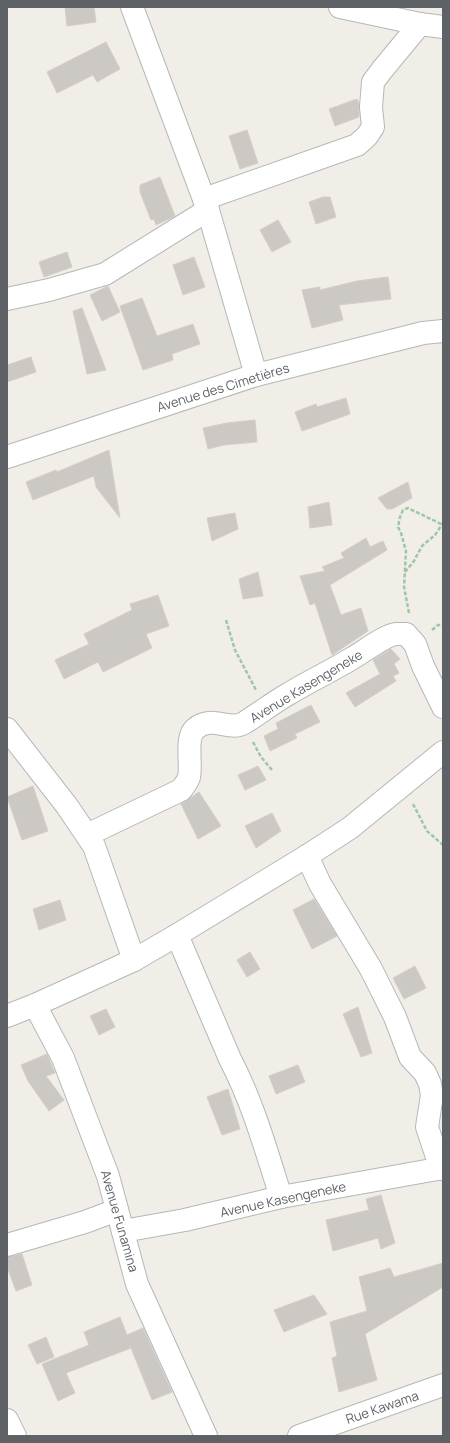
<svg xmlns="http://www.w3.org/2000/svg" width="450" height="1443" font-family="Manrope,sans-serif">
<style>
.building{fill:#ccc8c4;stroke:#d5cfc5}
.lines{fill:none;stroke-linecap:round;stroke-linejoin:round}
.minor-casing{stroke:#b4b7bb;stroke-width:24}
.path{stroke:#9ec7a8;stroke-width:2.5;stroke-dasharray:4 2;stroke-linecap:butt}
.minor{stroke:#fff;stroke-width:22}
.labels{text-anchor:middle;dominant-baseline:central;stroke-width:4;stroke-linejoin:round;paint-order:stroke}
.street-label{font-size:13px;fill:#5e6267;stroke:#fff}
</style>
<rect width="100%" height="100%" fill="#f0eee7"/>
<g class="building">
<polygon points="65,7 94,7 96,22 67,26"/>
<polygon points="106,42 120,69 97,82 93,75 57,93 47,72"/>
<polygon points="357,99 359,104 359,117 335,126 329,109"/>
<polygon points="247,130 258,163 240,169 229,136"/>
<polygon points="160,177 175,216 156,225 154,219 151,220 140,192 140,185"/>
<polygon points="323,197 330,197 336,217 316,224 309,202"/>
<polygon points="278,220 291,242 272,252 260,230"/>
<polygon points="67,252 72,267 44,277 39,262"/>
<polygon points="194,257 205,287 183,295 173,265"/>
<polygon points="388,277 391,299 339,305 343,320 312,328 302,290 320,287 320,290 357,281"/>
<polygon points="108,286 120,312 102,321 90,295"/>
<polygon points="142,298 157,336 193,324 200,344 172,354 173,360 143,370 120,306"/>
<polygon points="82,308 106,370 87,374 73,311"/>
<polygon points="31,357 36,372 7,382 7,365"/>
<polygon points="346,398 350,414 302,431 295,412 316,404 317,407"/>
<polygon points="255,420 257,442 224,445 208,449 203,428 227,423"/>
<polygon points="109,450 120,518 96,487 94,476 33,500 26,482 56,470 57,472"/>
<polygon points="408,482 412,498 392,509 387,509 378,498"/>
<polygon points="329,502 332,525 310,528 308,507"/>
<polygon points="235,513 238,529 212,541 207,518"/>
<polygon points="366,538 370,547 383,541 387,550 330,585 341,615 361,608 368,631 332,655 315,603 310,605 300,576 325,571 322,567 344,558 341,553"/>
<polygon points="258,572 263,596 243,599 239,579"/>
<polygon points="158,595 169,626 146,634 152,648 103,672 98,662 64,679 55,660 89,644 84,634 132,610 130,604"/>
<polygon points="391,649 400,659 394,664 399,673 393,676 396,681 355,707 346,693 380,674 373,660"/>
<polygon points="311,705 320,722 295,734 297,738 270,751 264,736 278,729 276,723"/>
<polygon points="258,766 266,780 245,790 238,775"/>
<polygon points="33,786 48,831 22,840 7,797"/>
<polygon points="199,792 221,826 198,839 181,804"/>
<polygon points="272,813 281,831 256,848 245,826"/>
<polygon points="314,899 337,936 312,949 293,910"/>
<polygon points="60,900 66,920 39,930 33,909"/>
<polygon points="250,952 260,969 247,977 237,960"/>
<polygon points="415,966 426,988 404,999 393,978"/>
<polygon points="358,1007 372,1053 361,1057 343,1014"/>
<polygon points="106,1009 115,1027 99,1035 90,1016"/>
<polygon points="47,1054 55,1073 46,1076 64,1100 49,1111 28,1081 21,1065"/>
<polygon points="298,1065 305,1082 276,1094 269,1076"/>
<polygon points="228,1089 240,1129 222,1135 207,1097"/>
<polygon points="381,1195 395,1243 381,1249 378,1238 333,1251 326,1220 369,1210 366,1199"/>
<polygon points="22,1254 32,1285 16,1291 7,1267 7,1257"/>
<polygon points="443,1263 443,1287 365,1334 377,1380 339,1392 332,1358 337,1356 330,1322 367,1311 359,1277 390,1268 394,1277"/>
<polygon points="314,1295 327,1314 284,1332 274,1310"/>
<polygon points="120,1317 127,1335 143,1328 172,1392 152,1400 131,1348 66,1373 75,1393 58,1401 42,1364 89,1345 84,1332"/>
<polygon points="46,1337 54,1357 37,1364 28,1345"/>
</g>
<g class="lines">
<defs>
<g id="minor">
<polyline points="132,7 208,210 256,375"/>
<polyline points="340,7 420,24 443,27"/>
<polyline points="204,199 357,145 367,136 373,127 371,107 373,82 382,70 420,24"/>
<polyline points="7,299 49,290 105,274 208,210"/>
<polyline points="7,457 256,375 423,333 443,331"/>
<polyline points="7,729 67,806 94,846 134,960"/>
<path d="M 87,835 L 181,790 C 184,786 188,781 189,777 C 192,764 185,738 195,729 C 211,714 230,732 244,723 C 260,713 274,702 290,693 C 310,681 331,671 351,659 C 362,653 385,635 396,634 C 399,634 403,634 406,634 L 415,644 L 423,666 L 443,707"/>
<polyline points="307,856 320,884 371,969 395,1017 410,1057 425,1073 430,1084 432,1095 427,1127 441,1169"/>
<path d="M 177,935 L 230,1059 C 253,1103 266,1150 281,1197"/>
<polyline points="35,1005 63,1058 108,1176 137,1284 206,1436"/>
<polyline points="7,1016 35,1005 134,960 177,935 307,856 350,828 443,752"/>
<polyline points="123,1231 185,1220 281,1197 443,1168"/>
<polyline points="7,1245 85,1222 117,1210"/>
<polyline points="7,1420 15,1436"/>
<polyline points="299,1436 443,1385"/>
</g>
</defs>
<use href="#minor" class="minor-casing"/>
<g class="path">
<polyline points="405,572 414,561 422,546 435,535 443,523"/>
<polyline points="409,613 404,587 406,551 401,533 398,527 400,517 403,510 408,508 441,524"/>
<polyline points="226,620 235,650 256,690"/>
<polyline points="432,630 438,625 443,625"/>
<polyline points="253,742 261,757 272,770"/>
<polyline points="413,804 427,831 443,845"/>
</g>
<use href="#minor" class="minor"/>
</g>
<g class="labels">
<g class="street-label">
<text transform="translate(223 387) rotate(-17)">Avenue des Cimetières</text>
<text transform="translate(306 686) rotate(-31)">Avenue Kasengeneke</text>
<text transform="translate(283 1199) rotate(-12)">Avenue Kasengeneke</text>
<text transform="translate(120 1221) rotate(74)">Avenue Funamina</text>
<text transform="translate(382 1407) rotate(-19)">Rue Kawama</text>
</g>
</g>
<rect width="450" height="1443" fill="none" stroke="#5e6267" stroke-width="16"/>
</svg>
